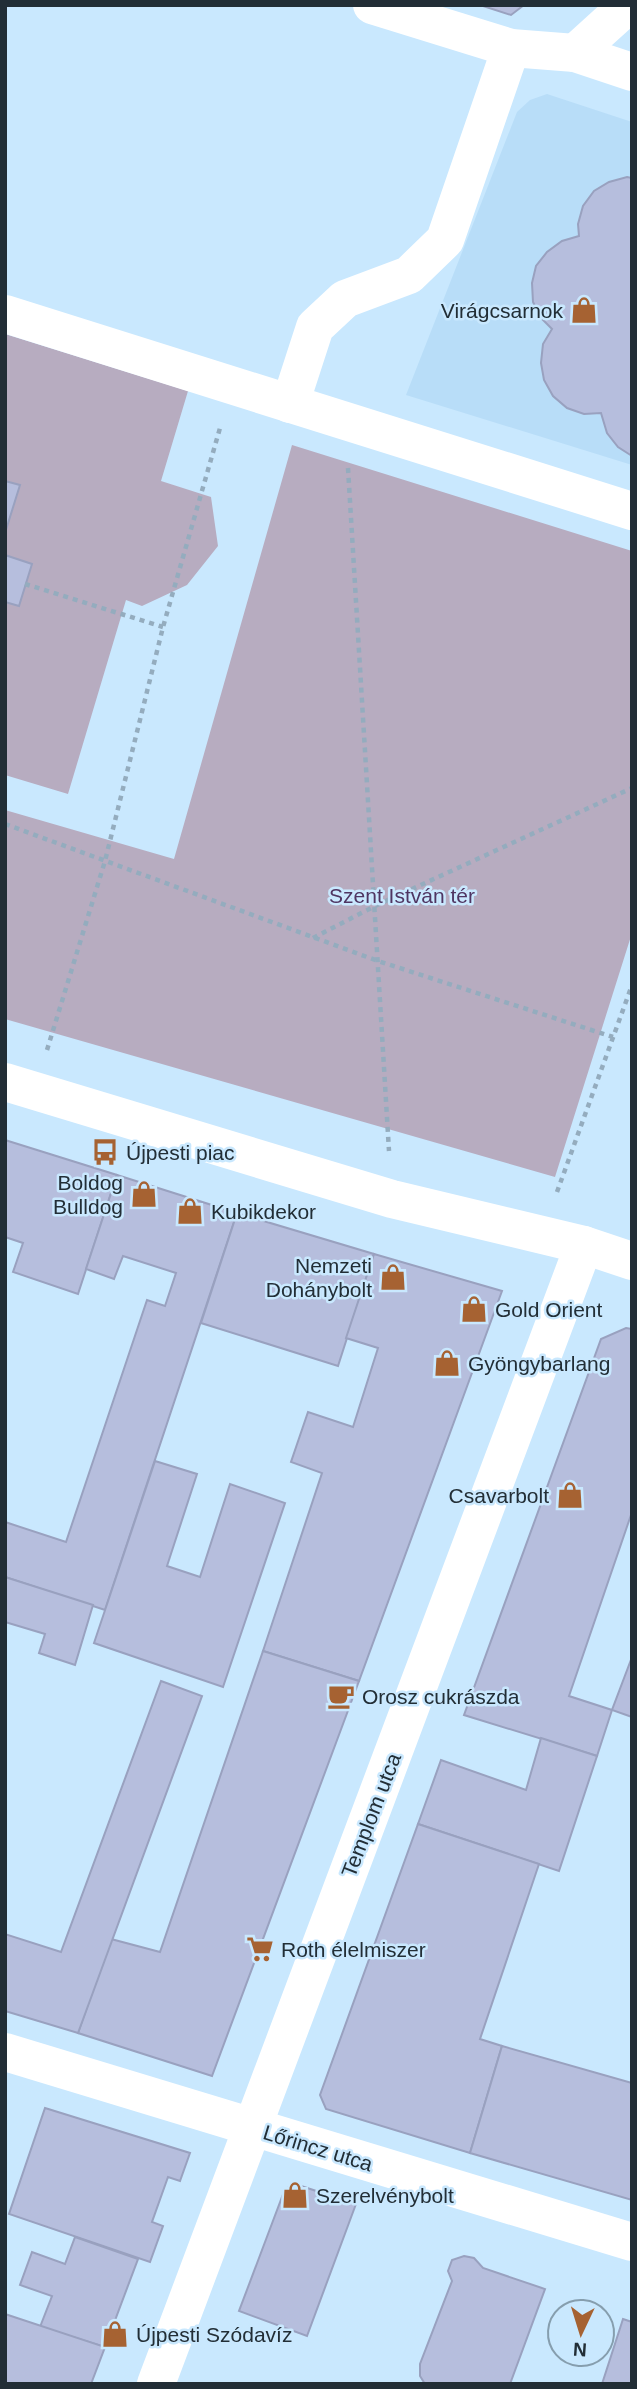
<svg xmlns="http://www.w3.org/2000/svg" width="637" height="2389" font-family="Helvetica,sans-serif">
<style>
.built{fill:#b8ddf8}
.green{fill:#b7acc0}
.building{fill:#b6bedd;stroke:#99a1bf;stroke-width:2}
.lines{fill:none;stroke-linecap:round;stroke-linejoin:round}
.path{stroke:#94acbe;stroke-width:4.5;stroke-dasharray:5 5;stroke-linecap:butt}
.minor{stroke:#fff;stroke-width:38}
.labels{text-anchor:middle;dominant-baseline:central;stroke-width:5;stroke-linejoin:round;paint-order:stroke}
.poi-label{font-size:21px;fill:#222e36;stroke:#c9e8fe;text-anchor:start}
.park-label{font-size:21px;fill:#4f3562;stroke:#c9e8fe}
.street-label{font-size:21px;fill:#222e36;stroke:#c9e8fe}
</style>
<rect width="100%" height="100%" fill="#c9e8fe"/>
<polygon class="built" points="547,94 632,122 632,465 406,395 517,112 530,100"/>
<g class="green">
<polygon points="5,334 188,391 161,481 211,497 218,546 187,585 142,606 126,600 68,794 5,775"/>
<polygon points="292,445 632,551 632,933 555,1177 5,1019 5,810 174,859"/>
</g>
<g class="building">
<polygon points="480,5 524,5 511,15"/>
<polygon points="627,177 632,178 632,456 618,447 607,433 601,413 584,414 567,408 553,396 544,380 541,363 543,344 552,329 541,318 533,302 532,283 536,266 547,252 562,241 579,236 578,224 583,206 594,191 609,182"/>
<polygon points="5,481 20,485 5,533"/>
<polygon points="5,555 32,564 19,606 5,602"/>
<polygon points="5,1140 117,1175 78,1294 13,1272 23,1243 5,1237"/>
<polygon points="117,1175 237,1213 105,1610 5,1577 5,1522 66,1542 147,1300 165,1306 176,1273 123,1256 114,1279 86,1269"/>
<polygon points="237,1213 374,1254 338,1366 201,1323"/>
<polygon points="374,1254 502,1291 359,1681 263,1651 322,1473 291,1462 308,1412 353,1427 378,1348 346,1338"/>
<polygon points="626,1328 632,1329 632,1512 569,1696 612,1710 597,1756 464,1715 601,1339"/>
<polygon points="155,1461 197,1474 167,1566 200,1577 230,1484 285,1503 223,1687 94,1643"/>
<polygon points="5,1577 93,1605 75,1665 39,1653 45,1634 5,1622"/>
<polygon points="263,1651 359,1681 212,2076 78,2033 111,1939 160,1952"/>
<polygon points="632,1657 632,1717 612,1710"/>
<polygon points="161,1681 202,1696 78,2033 5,2011 5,1934 61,1952"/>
<polygon points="541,1738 597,1756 559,1871 418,1824 441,1760 526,1790"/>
<polygon points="418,1824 539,1864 480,2039 502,2046 470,2153 326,2109 320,2095"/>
<polygon points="502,2046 632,2083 632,2200 470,2153"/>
<polygon points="45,2108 190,2153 180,2181 168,2177 152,2222 163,2226 150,2262 9,2214"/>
<polygon points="295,2184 356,2204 307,2336 239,2311 285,2189"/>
<polygon points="75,2237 138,2259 105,2347 40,2327 52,2296 20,2285 32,2252 65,2264"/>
<polygon points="464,2256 474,2258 483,2268 545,2289 510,2384 425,2384 420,2376 420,2364 452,2281 448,2271 452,2260"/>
<polygon points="5,2314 105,2347 91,2384 5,2384"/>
<polygon points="623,2319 632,2322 632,2384 602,2384"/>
</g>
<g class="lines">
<g class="path">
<polyline points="348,468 389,1151"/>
<polyline points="25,584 163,627"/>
<polyline points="5,824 378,961 613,1037"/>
<polyline points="313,938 375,906 632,788"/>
<polyline points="47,1050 105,861 163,627 220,428"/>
<polyline points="557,1192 632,985"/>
</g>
<g class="minor">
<polyline points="372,5 511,48 575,53 632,72"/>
<polyline points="575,53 628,5"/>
<polyline points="5,314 632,511"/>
<polyline points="290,404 315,327 345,299 409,275 445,240 511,48"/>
<polyline points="5,1082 392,1199 584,1245 632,1261"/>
<polyline points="5,2052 632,2242"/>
<polyline points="156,2384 584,1245"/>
</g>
</g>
<defs>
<symbol id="shop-bare" viewBox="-9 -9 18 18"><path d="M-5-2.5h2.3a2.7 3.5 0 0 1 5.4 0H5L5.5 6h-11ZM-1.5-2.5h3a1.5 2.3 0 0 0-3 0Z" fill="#a66232" stroke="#c9e8fe" stroke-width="2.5" paint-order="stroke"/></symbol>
<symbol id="bus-bare" viewBox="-9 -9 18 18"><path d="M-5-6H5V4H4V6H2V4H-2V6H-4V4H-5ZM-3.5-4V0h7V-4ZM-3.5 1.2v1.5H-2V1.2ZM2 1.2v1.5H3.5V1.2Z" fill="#a66232" stroke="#c9e8fe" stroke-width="2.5" paint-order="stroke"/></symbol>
<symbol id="cafe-bare" viewBox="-9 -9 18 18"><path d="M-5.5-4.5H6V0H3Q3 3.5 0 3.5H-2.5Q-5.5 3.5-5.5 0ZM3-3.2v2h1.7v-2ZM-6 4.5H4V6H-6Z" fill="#a66232" stroke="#c9e8fe" stroke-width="2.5" paint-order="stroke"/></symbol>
<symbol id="supermarket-bare" viewBox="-9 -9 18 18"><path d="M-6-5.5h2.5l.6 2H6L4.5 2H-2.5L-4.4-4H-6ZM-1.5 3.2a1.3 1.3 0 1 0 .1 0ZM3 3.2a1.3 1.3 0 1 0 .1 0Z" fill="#a66232" stroke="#c9e8fe" stroke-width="2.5" paint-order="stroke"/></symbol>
</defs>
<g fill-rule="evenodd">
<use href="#shop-bare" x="565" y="291" width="38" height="38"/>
<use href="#bus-bare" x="86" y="1133" width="38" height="38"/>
<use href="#shop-bare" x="125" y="1175" width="38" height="38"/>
<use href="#shop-bare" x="171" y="1192" width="38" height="38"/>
<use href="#shop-bare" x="374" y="1258" width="38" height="38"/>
<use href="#shop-bare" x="455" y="1290" width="38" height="38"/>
<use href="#shop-bare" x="428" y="1344" width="38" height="38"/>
<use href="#shop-bare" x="551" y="1476" width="38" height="38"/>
<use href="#cafe-bare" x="322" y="1677" width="38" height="38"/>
<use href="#supermarket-bare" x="241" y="1930" width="38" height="38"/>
<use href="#shop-bare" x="276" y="2176" width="38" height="38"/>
<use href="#shop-bare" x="96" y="2315" width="38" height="38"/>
</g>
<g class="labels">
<g class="poi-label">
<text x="563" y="310" text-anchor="end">Virágcsarnok</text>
<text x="126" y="1152">Újpesti piac</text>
<text x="123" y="1182" text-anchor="end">Boldog<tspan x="123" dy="24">Bulldog</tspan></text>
<text x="211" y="1211">Kubikdekor</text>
<text x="372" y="1265" text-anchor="end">Nemzeti<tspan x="372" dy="24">Dohánybolt</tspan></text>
<text x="495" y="1309">Gold Orient</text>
<text x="468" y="1363">Gyöngybarlang</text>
<text x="549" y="1495" text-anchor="end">Csavarbolt</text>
<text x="362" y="1696">Orosz cukrászda</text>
<text x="281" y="1949">Roth élelmiszer</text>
<text x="316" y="2195">Szerelvénybolt</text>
<text x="136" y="2334">Újpesti Szódavíz</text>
</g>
<g class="park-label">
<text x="402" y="895">Szent István tér</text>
</g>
<g class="street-label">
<text transform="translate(371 1815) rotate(-69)">Templom utca</text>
<text transform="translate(318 2148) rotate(17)">Lőrincz utca</text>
</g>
</g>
<rect width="637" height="2389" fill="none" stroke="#222e36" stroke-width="14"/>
<g transform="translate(581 2333) rotate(184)"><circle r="33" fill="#c9e8fe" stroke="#869eae" stroke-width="2"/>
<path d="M0-5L12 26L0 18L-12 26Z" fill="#a66232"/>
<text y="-10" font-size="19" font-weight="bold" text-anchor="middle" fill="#222e36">N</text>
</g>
</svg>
